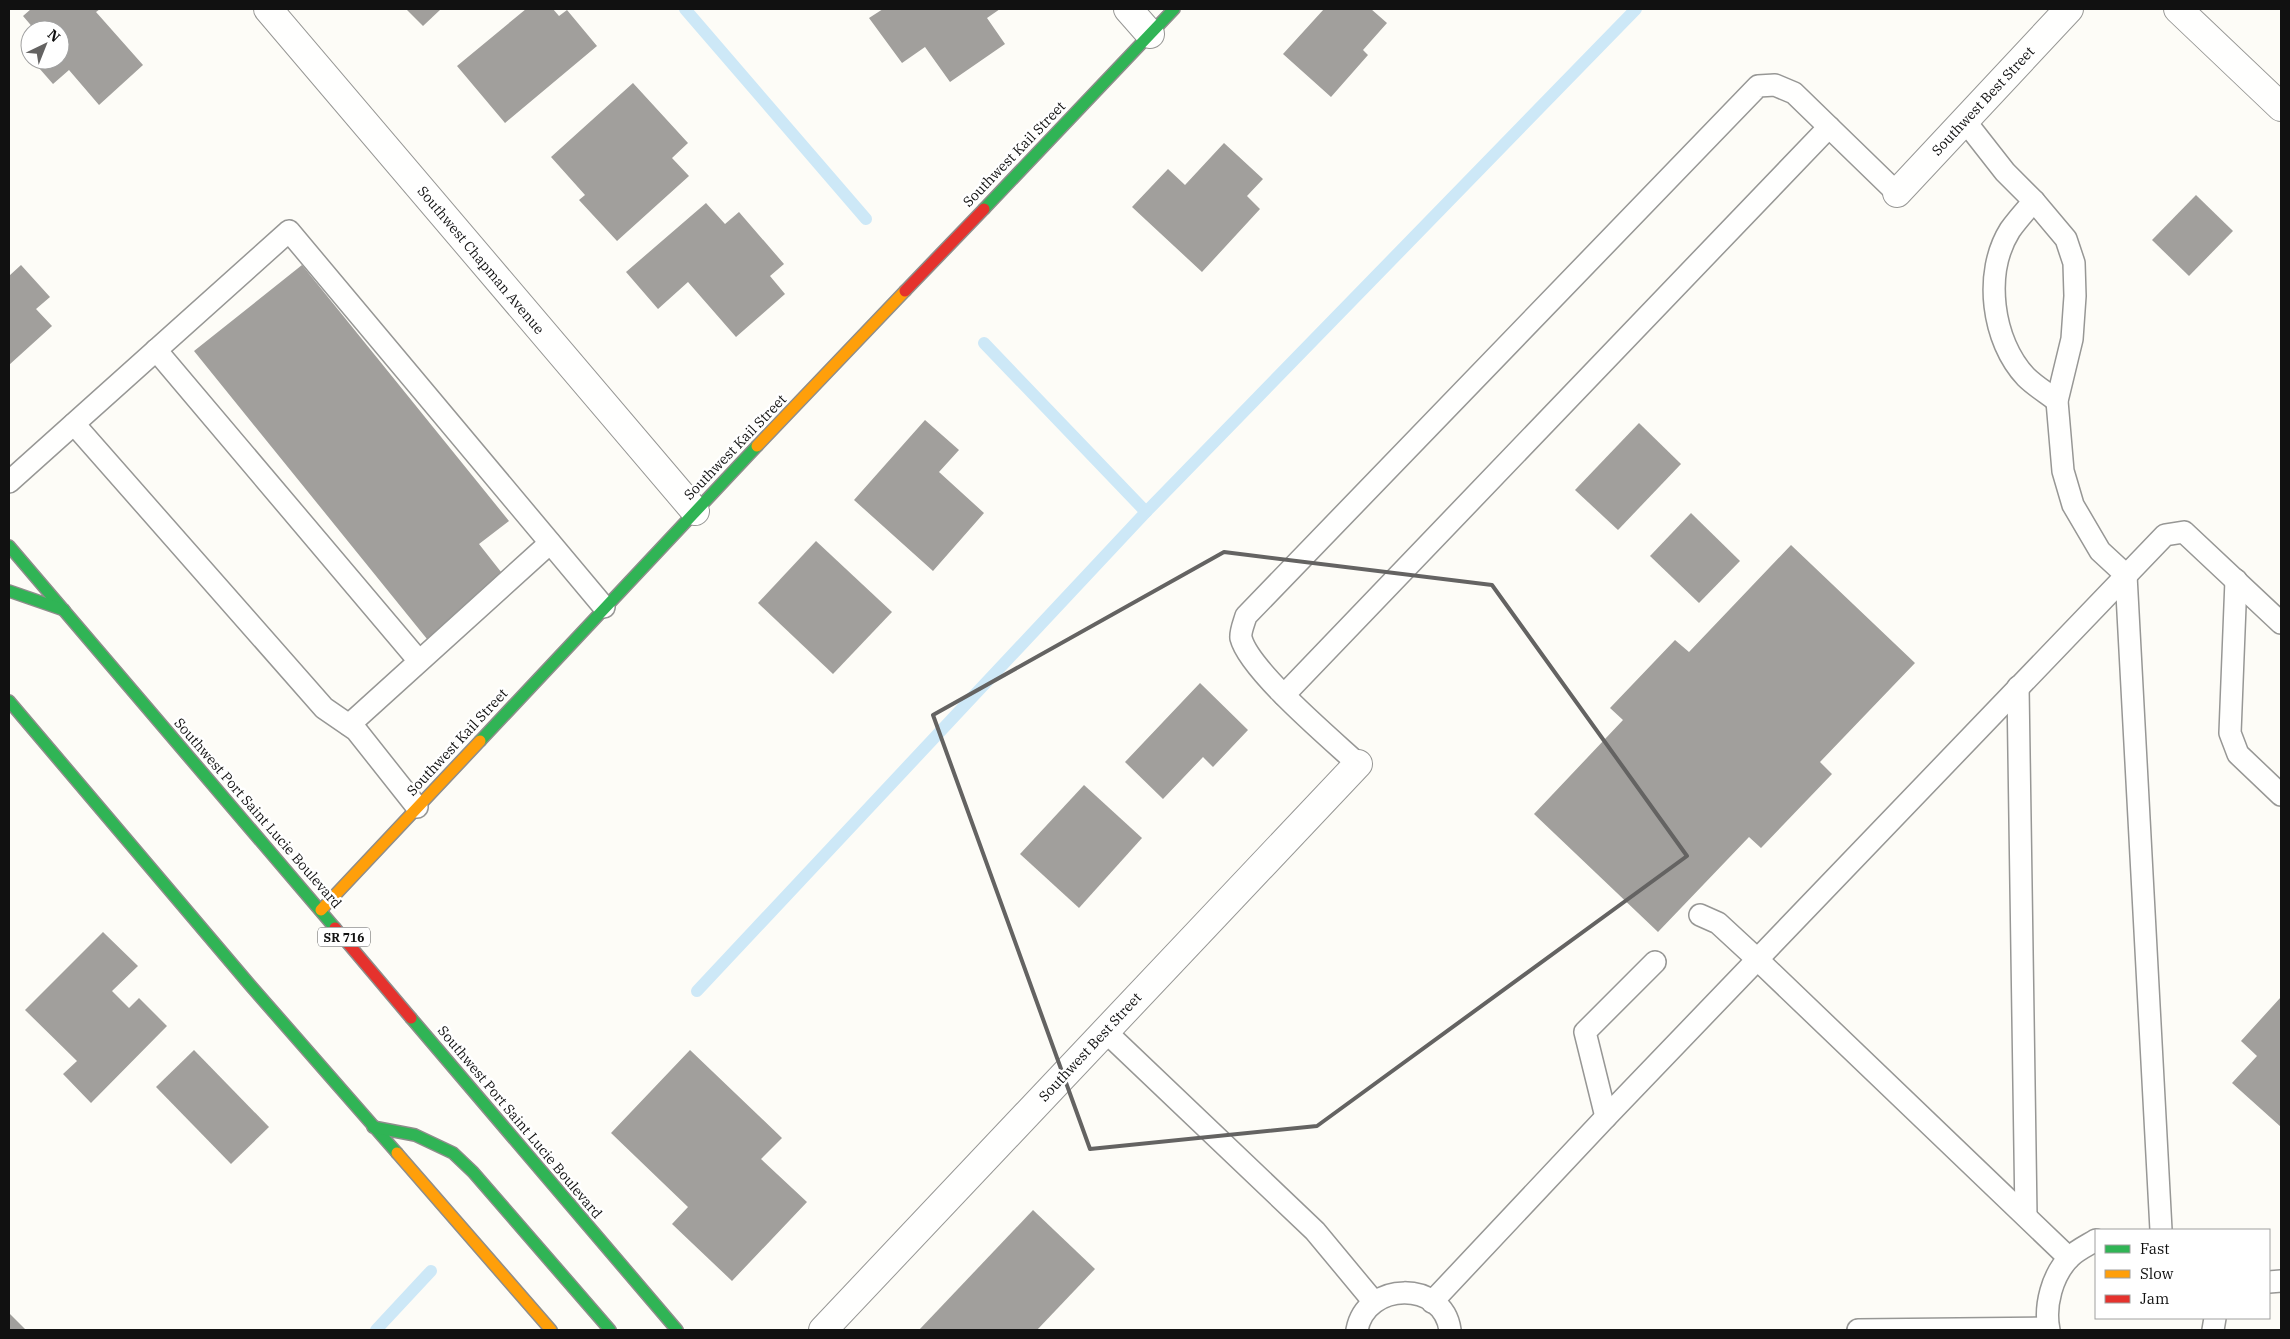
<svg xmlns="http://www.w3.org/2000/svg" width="2290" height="1339" font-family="'IBM Plex Serif',serif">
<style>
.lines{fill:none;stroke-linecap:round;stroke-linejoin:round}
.stream{stroke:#cde8f7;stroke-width:12}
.building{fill:#a19f9c}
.lane-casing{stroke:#979795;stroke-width:24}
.street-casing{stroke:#979795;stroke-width:30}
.fast-casing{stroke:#8e8d8b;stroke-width:14}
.slow-casing{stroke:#8e8d8b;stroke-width:14}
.jam-casing{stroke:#8e8d8b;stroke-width:14}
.lane{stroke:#fffffe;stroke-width:21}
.street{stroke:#fffffe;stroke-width:28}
.fast{stroke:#30b455;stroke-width:11}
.slow{stroke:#ff9f0a;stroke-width:11}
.jam{stroke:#e5322d;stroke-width:11}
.marked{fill:none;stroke:#646362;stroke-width:4;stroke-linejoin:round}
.labels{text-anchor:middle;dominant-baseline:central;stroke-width:5;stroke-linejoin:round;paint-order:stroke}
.shield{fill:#fff;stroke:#585858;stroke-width:1}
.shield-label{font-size:12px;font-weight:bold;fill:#111}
.street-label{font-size:14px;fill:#111;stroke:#fff}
</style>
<rect width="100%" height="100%" fill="#fdfcf7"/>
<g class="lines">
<g class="stream">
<polyline points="685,9 866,219"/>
<polyline points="984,343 1146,512"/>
<polyline points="697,991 1146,512 1636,9"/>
<polyline points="376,1330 431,1271"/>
</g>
</g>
<g class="building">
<polygon points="31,9 100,9 96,12 143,65 99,105 69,70 53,84 32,60 60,60 60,30 35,30 23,16"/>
<polygon points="406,9 441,9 423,26"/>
<polygon points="526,9 553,9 559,16 567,10 597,46 505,123 457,66"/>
<polygon points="883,9 1000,9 987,18 1005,44 950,82 925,47 902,63 869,18"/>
<polygon points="1324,9 1371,9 1387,23 1363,50 1368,55 1331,97 1283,54"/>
<polygon points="30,42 30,58 22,49"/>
<polygon points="633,83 688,143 672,158 689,176 617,241 579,200 585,195 551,157"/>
<polygon points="1224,143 1263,179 1247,196 1260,209 1202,272 1132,207 1168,169 1185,185"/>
<polygon points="2196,195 2233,231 2189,276 2152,240"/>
<polygon points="706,203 725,224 739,212 784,264 770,276 785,294 736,337 688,282 658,309 626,272"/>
<polygon points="21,265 50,297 36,309 52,326 9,365 9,276"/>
<polygon points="302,265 509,521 479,544 505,577 427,639 194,351"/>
<polygon points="925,420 959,450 939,472 984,513 933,571 854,500"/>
<polygon points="1639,423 1681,464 1618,530 1575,490"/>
<polygon points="1691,513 1740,561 1699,603 1650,556"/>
<polygon points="816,541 892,612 833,674 758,603"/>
<polygon points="1791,545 1915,663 1820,762 1832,774 1761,848 1749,837 1658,932 1534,814 1623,720 1610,708 1675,640 1689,652"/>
<polygon points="1200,683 1248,730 1213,767 1203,757 1163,799 1125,762"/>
<polygon points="1084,785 1142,838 1079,908 1020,854"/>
<polygon points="103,932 138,966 112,991 129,1008 139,998 167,1026 91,1103 63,1074 77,1061 25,1010"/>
<polygon points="2281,997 2281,1127 2232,1083 2257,1056 2241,1041"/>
<polygon points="194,1050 269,1127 231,1164 156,1087"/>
<polygon points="690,1050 782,1138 761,1159 807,1202 732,1281 672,1224 688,1207 611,1133"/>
<polygon points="1033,1210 1095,1269 1037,1330 919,1330"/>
<polygon points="9,1313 26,1330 9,1330"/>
</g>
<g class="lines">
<defs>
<g id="lane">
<polyline points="1965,121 2005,172 2034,201 2066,239 2074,263 2075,296 2072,339 2057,401 2063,471 2073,505 2100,551 2126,575 2161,1230"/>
<path d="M 2034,201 C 2026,210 2017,220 2010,230 C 1983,273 1992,341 2026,377 C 2035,386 2047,393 2057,401"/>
<polyline points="156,350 419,661"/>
<polyline points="74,424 324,708 356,730 417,807"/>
<polyline points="9,482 289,231 604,607"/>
<polyline points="2236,580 2230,733 2238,754 2281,795"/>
<polyline points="2018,687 2026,1216"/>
<polyline points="1284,695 1829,127"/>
<polyline points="349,725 550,543"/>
<path d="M 1358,764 C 1331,739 1249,670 1241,638 C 1240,632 1244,623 1246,616 L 1758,86 L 1775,85 L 1794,93 L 1897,193"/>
<polyline points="1700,915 1718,923 1757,959 2069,1258"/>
<polyline points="1105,1031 1315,1231 1374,1302"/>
<polyline points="1606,1117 1585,1032 1655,962"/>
<polyline points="2269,1282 2281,1281"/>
<polyline points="1432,1302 1606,1117 2165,535 2184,532 2281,623"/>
<path d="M 1357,1330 C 1366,1281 1443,1280 1450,1330"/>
<polyline points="1858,1330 2048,1328"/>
<path d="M 2049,1330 C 2044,1306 2052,1275 2070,1257 C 2077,1250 2088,1245 2096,1240"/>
<polyline points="2213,1330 2215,1318"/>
</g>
<g id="street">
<polyline points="268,9 695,511"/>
<polyline points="1128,9 1150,34"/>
<polyline points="2178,9 2281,107"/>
<polyline points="1897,193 2069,9"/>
<polyline points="823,1330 1358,764"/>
</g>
<g id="fast">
<polyline points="984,209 1174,9"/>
<polyline points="9,546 335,928"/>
<polyline points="9,591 64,610"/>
<polyline points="9,701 250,985 397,1153"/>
<polyline points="480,741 757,446"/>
<polyline points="411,1018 677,1330"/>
<polyline points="373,1127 415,1135 453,1153 473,1172 610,1330"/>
</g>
<g id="slow">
<polyline points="757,446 905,291"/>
<polyline points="321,910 480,741"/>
<polyline points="397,1153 551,1330"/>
</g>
<g id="jam">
<polyline points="905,291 984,209"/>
<polyline points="335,928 411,1018"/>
</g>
</defs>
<use href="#lane" class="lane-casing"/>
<use href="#street" class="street-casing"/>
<use href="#fast" class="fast-casing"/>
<use href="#slow" class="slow-casing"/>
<use href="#jam" class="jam-casing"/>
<use href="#lane" class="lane"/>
<use href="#street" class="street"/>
<use href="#fast" class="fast"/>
<use href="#slow" class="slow"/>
<use href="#jam" class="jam"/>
</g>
<path class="marked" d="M 1224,552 L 1492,585 L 1687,856 L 1317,1126 L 1090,1149 L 933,715 Z"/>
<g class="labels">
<rect class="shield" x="318" y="927.5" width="52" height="19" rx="4"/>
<g class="shield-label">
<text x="344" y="937">SR 716</text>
</g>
<g class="street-label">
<text transform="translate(1983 101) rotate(-47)">Southwest Best Street</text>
<text transform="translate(1014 154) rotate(-46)">Southwest Kail Street</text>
<text transform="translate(481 260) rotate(50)">Southwest Chapman Avenue</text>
<text transform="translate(735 447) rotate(-46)">Southwest Kail Street</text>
<text transform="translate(457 742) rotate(-47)">Southwest Kail Street</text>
<text transform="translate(258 813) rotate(49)">Southwest Port Saint Lucie Boulevard</text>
<text transform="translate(1090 1047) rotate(-47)">Southwest Best Street</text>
<text transform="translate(520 1122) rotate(50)">Southwest Port Saint Lucie Boulevard</text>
</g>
</g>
<rect width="2290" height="1339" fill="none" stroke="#111111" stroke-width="20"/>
<rect x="2095" y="1229" width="175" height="90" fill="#ffffff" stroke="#a0a0a0"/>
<rect x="2105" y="1245" width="25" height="8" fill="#30b455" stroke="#a0a0a0"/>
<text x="2140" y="1254" font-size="15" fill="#111111">Fast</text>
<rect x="2105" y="1270" width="25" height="8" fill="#ff9f0a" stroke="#a0a0a0"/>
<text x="2140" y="1279" font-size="15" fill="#111111">Slow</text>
<rect x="2105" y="1295" width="25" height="8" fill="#e5322d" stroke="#a0a0a0"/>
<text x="2140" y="1304" font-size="15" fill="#111111">Jam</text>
<g transform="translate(45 45) rotate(43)"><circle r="24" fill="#ffffff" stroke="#a0a0a0"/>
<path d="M0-4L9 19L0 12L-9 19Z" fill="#646362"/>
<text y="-8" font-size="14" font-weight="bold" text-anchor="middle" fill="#111111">N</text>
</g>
</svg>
